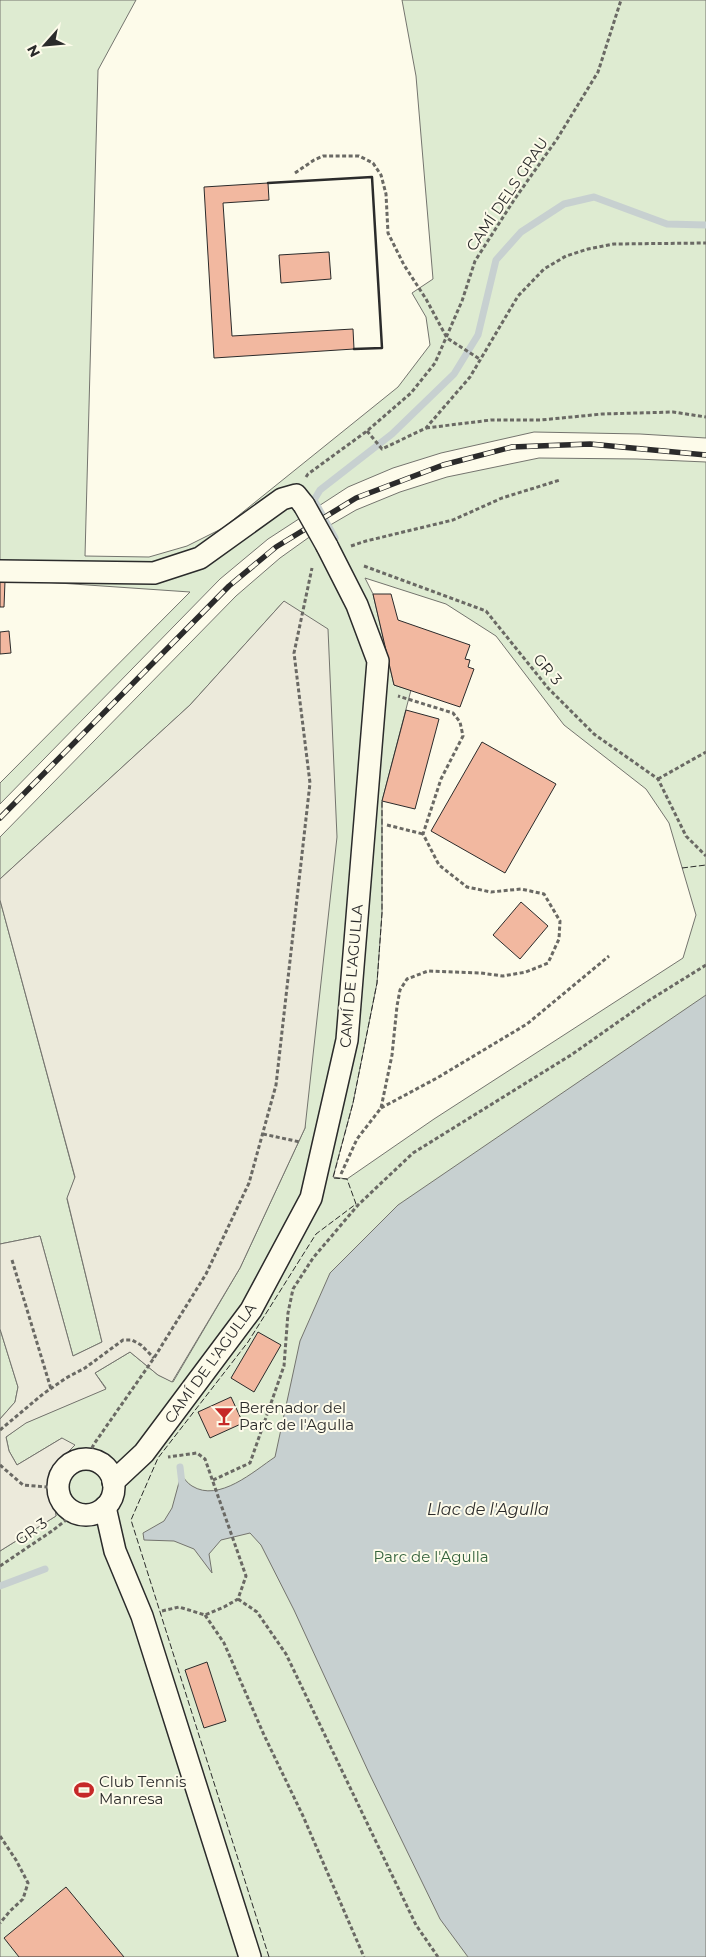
<svg xmlns="http://www.w3.org/2000/svg" width="706" height="1957" font-family="Montserrat,sans-serif">
<style>
.green{fill:#deebd1;stroke:#74746e;fill-rule:evenodd}
.parking{fill:#eceadb;stroke:#74746e}
.water{fill:#c7d0d0;stroke:#74746e}
.lines{fill:none;stroke-linecap:round;stroke-linejoin:round}
.stream{stroke:#c7d0d0;stroke-width:7}
.building{fill:#f2b8a0;stroke:#2b2b2b}
.minor-casing{stroke:#2b2b2b;stroke-width:24}
.path{stroke:#6a6964;stroke-width:3;stroke-dasharray:4 2.5;stroke-linecap:butt}
.minor{stroke:#fdfbea;stroke-width:21}
.rail-casing{stroke:#2b2b2b;stroke-width:5.5}
.rail{stroke:#fdfbea;stroke-width:4;stroke-dasharray:11;stroke-linecap:butt}
.minor-bridge-casing{stroke:#2b2b2b;stroke-width:24;stroke-linecap:butt}
.minor-bridge{stroke:#fdfbea;stroke-width:21}
.fence{stroke:#2b2b2b;stroke-width:1;stroke-dasharray:6 2.5;stroke-linecap:butt}
.wall{stroke:#2b2b2b;stroke-width:2.5}
.labels{text-anchor:middle;dominant-baseline:central;stroke-width:4;stroke-linejoin:round;paint-order:stroke}
.street-label{font-size:15px;fill:#2b2b2b;stroke:#fdfbea}
.poi-label{font-size:15px;fill:#2b2b2b;stroke:#fdfbea;text-anchor:start}
.park-label{font-size:15px;fill:#34623c;stroke:#fdfbea}
.water-label{font-size:16px;font-style:italic;fill:#2b2b2b;stroke:#fdfbea}
</style>
<rect width="100%" height="100%" fill="#fdfbea"/>
<g class="green">
<polygon points="0,0 136,0 98,70 85,556 149,557 187,546 223,528 398,387 430,345 426,317 412,293 433,279 416,76 402,0 706,0 706,438 640,434 534,432 441,453 393,468 348,487 268,539 220,579 0,804 0,783 190,592 0,579"/>
<path d="M 539,458 L 637,459 L 706,462 L 706,1957 L 0,1957 L 0,1551 L 56,1516 L 50,1470 L 62,1438 L 17,1465 L 9,1451 L 6,1437 L 25,1423 L 106,1388 L 95,1373 L 130,1352 L 158,1375 L 173,1382 L 240,1268 L 305,1128 L 284,601 L 190,705 L 0,879 L 0,837 L 236,596 L 280,558 L 308,538 L 356,510 L 400,492 L 447,477 ZM 365,578 L 446,604 L 496,636 L 564,725 L 646,789 L 669,823 L 696,915 L 683,958 L 434,1119 L 347,1179 L 333,1177 L 353,1103 L 377,983 L 382,913 L 382,801 L 411,690 L 394,685 L 373,594 Z"/>
<polygon points="0,900 75,1178 67,1199 102,1342 73,1356 40,1236 0,1244"/>
<polygon points="0,1329 18,1387 15,1402 0,1419"/>
</g>
<polygon class="parking" points="284,601 328,629 337,837 305,1128 240,1268 172,1382 158,1375 130,1352 95,1373 106,1389 26,1423 6,1437 9,1451 17,1465 62,1438 75,1445 50,1470 56,1516 0,1551 0,1419 15,1402 18,1387 0,1329 0,1244 40,1236 73,1356 102,1342 67,1198 75,1177 0,900 0,879 190,705"/>
<path class="water" d="M 706,995 L 706,1957 L 468,1957 L 440,1919 L 369,1773 L 294,1610 L 261,1545 L 250,1533 L 221,1540 L 209,1554 L 212,1573 L 194,1549 L 174,1541 L 144,1540 L 143,1533 L 164,1521 L 172,1508 L 181,1475 C 184,1478 188,1484 192,1486 C 219,1503 254,1471 275,1457 L 300,1341 L 330,1273 L 398,1205 Z"/>
<g class="lines">
<g class="stream">
<polyline points="335,538 314,500 320,490 392,434 454,374 478,335 496,260 521,232 564,204 594,197 667,224 706,225"/>
<polyline points="180,1467 182,1484"/>
<polyline points="0,1586 45,1569"/>
</g>
</g>
<g class="building">
<polygon points="268,183 269,200 223,203 232,336 353,329 354,349 214,358 204,187"/>
<polygon points="329,252 331,279 281,283 279,255"/>
<polygon points="0,581 5,581 4,607 0,607"/>
<polygon points="373,594 391,594 398,620 470,645 465,659 470,660 468,667 474,669 460,707 394,685"/>
<polygon points="9,631 11,653 0,654 0,632"/>
<polygon points="406,710 439,719 415,809 382,801"/>
<polygon points="482,742 556,784 505,873 431,831"/>
<polygon points="521,902 548,926 520,959 493,935"/>
<polygon points="258,1332 281,1345 254,1392 231,1378"/>
<polygon points="231,1397 243,1423 210,1438 198,1412"/>
<polygon points="207,1662 226,1721 204,1728 185,1670"/>
<polygon points="66,1887 124,1957 19,1957 4,1938"/>
</g>
<g class="lines">
<defs>
<g id="minor">
<polyline points="0,571 154,573 200,558 282,499 296,495 304,505"/>
<circle cx="86" cy="1487" r="28"/>
<polyline points="113,1482 144,1453 251,1310 311,1198 347,1040 378,661 357,605 327,546"/>
<polyline points="105,1507 115,1551 142,1616 250,1957"/>
</g>
</defs>
<use href="#minor" class="minor-casing"/>
<g class="path">
<polyline points="295,173 314,160 323,156 359,156 373,163 381,175 386,194 388,233 404,265 426,299 447,338 481,360"/>
<polyline points="426,428 491,420 541,420 602,414 673,412 706,417"/>
<polyline points="367,431 382,449 426,428 470,377 518,296 544,269 566,256 588,249 614,244 706,243"/>
<polyline points="306,477 308,474 367,431 411,393 435,363 462,301 475,261 514,200 557,139 598,72 621,0"/>
<polyline points="351,546 366,541 453,520 502,498 560,480"/>
<polyline points="364,566 486,611 548,688 594,734 658,779 686,836 706,856"/>
<polyline points="658,779 706,752"/>
<polyline points="387,825 423,834"/>
<polyline points="381,1108 437,1078 527,1024 609,956"/>
<polyline points="263,1134 300,1142"/>
<polyline points="341,1174 357,1139 381,1108 392,1055 397,1006 400,990 407,979 428,971 481,973 503,976 526,972 548,963 559,939 560,921 544,894 521,889 491,892 467,887 439,865 423,834 441,779 463,736 460,722 453,713 398,696"/>
<polyline points="12,1260 51,1389"/>
<polyline points="0,1430 43,1394 66,1378 85,1368 123,1340 132,1340 141,1345 154,1358"/>
<polyline points="86,1460 94,1444 154,1358 206,1274 249,1183 276,1085 310,783 294,653 312,568"/>
<polyline points="0,1465 23,1485 58,1488"/>
<polyline points="213,1480 250,1463 284,1366 288,1313 293,1289 313,1258 358,1205 413,1153 571,1055 648,1001 706,965"/>
<polyline points="0,1566 52,1531 75,1513"/>
<polyline points="238,1599 257,1612 286,1654 416,1925 438,1957"/>
<polyline points="162,1611 179,1607 205,1615 224,1607 238,1599 246,1576 205,1459 197,1453 168,1457"/>
<polyline points="205,1615 224,1643 264,1735 303,1816 364,1957"/>
<polyline points="0,1836 16,1860 28,1883 23,1899 10,1911 0,1923"/>
</g>
<use href="#minor" class="minor"/>
<defs>
<polyline id="rail" points="0,818 229,586 276,547 356,498 443,465 512,447 590,444 706,455"/>
</defs>
<use href="#rail" class="rail-casing"/>
<use href="#rail" class="rail"/>
<defs>
<polyline id="minor-bridge" points="304,505 327,546"/>
</defs>
<use href="#minor-bridge" class="minor-bridge-casing"/>
<use href="#minor-bridge" class="minor-bridge"/>
<g class="fence">
<polyline points="682,868 706,865"/>
<polyline points="269,1957 131,1520 158,1458 248,1342 316,1234 356,1204 347,1179 333,1178 353,1103 377,983 382,913 382,801"/>
</g>
<polyline class="wall" points="268,183 372,177 382,348 354,349"/>
</g>
<defs>
<symbol id="bar-bare" viewBox="-9 -9 18 18"><path d="M-6-5H6L.8 .8V4.5H3.5V6h-7V4.5H-.8V.8Z" fill="#c62828" stroke="#fdfbea" stroke-width="2.5" paint-order="stroke"/></symbol>
<symbol id="stadium-bare" viewBox="-9 -9 18 18"><path d="M0-5a6.5 5 0 1 0 0 10a6.5 5 0 1 0 0-10ZM-3.5-1.8h7v3.6h-7Z" fill="#c62828" stroke="#fdfbea" stroke-width="2.5" paint-order="stroke"/></symbol>
</defs>
<g fill-rule="evenodd">
<use href="#bar-bare" x="210" y="1402" width="28" height="28"/>
<use href="#stadium-bare" x="70" y="1776" width="28" height="28"/>
</g>
<g class="labels">
<g class="street-label">
<text transform="translate(507 194) rotate(-56)">CAMÍ DELS GRAU</text>
<text transform="translate(548 669) rotate(50)">GR 3</text>
<text transform="translate(351 976) rotate(-85)">CAMÍ DE L'AGULLA</text>
<text transform="translate(210 1363) rotate(-54)">CAMÍ DE L'AGULLA</text>
<text transform="translate(31 1531) rotate(-35)">GR 3</text>
</g>
<g class="poi-label">
<text x="239" y="1407">Berenador del<tspan x="239" dy="17">Parc de l'Agulla</tspan></text>
<text x="99" y="1781">Club Tennis<tspan x="99" dy="17">Manresa</tspan></text>
</g>
<g class="park-label">
<text x="431" y="1556">Parc de l'Agulla</text>
</g>
<g class="water-label">
<text x="488" y="1509">Llac de l'Agulla</text>
</g>
</g>
<g transform="translate(45 45) rotate(243)" stroke="#fdfbea" stroke-width="4" paint-order="stroke">
<path d="M0-4L9 19L0 12L-9 19Z" fill="#2b2b2b"/>
<text y="-8" font-size="14" font-weight="bold" text-anchor="middle" fill="#2b2b2b">N</text>
</g>
</svg>
